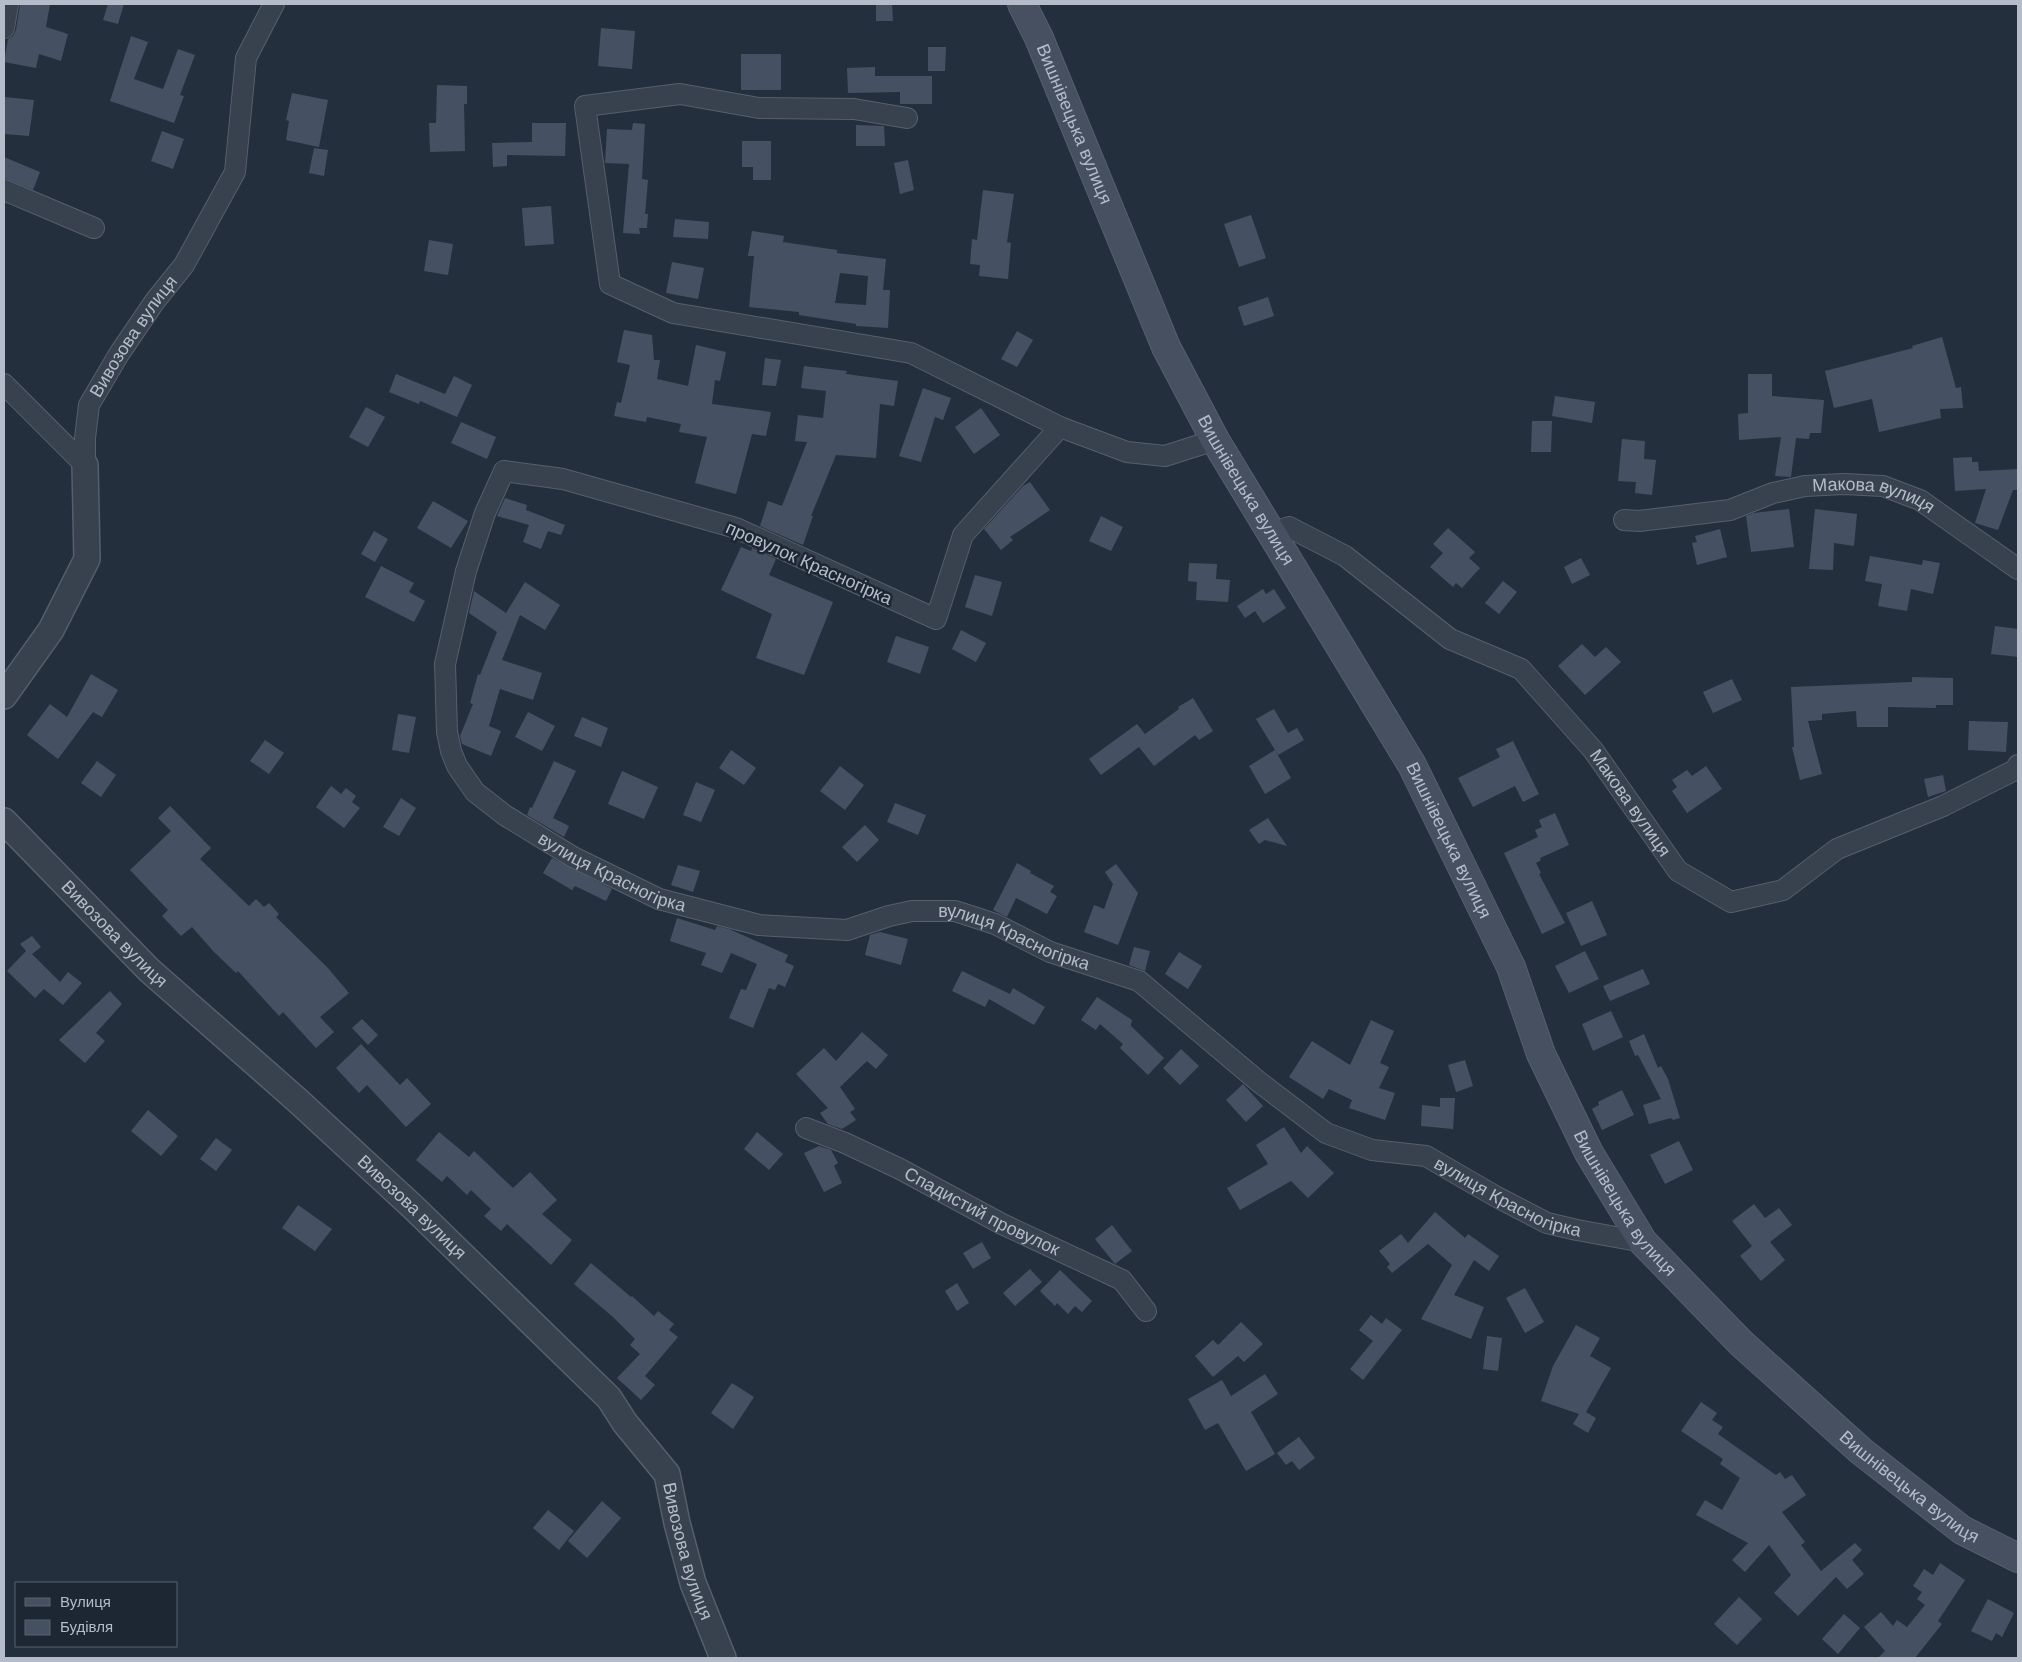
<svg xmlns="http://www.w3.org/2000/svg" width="2022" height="1662" font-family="Helvetica,sans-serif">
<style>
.building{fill:#455162;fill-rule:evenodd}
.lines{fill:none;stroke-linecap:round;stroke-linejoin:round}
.minor-casing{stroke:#565f6c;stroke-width:22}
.tertiary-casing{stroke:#565f6c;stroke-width:28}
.secondary-casing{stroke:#565f6c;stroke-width:30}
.minor{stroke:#38414e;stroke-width:20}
.tertiary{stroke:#38414e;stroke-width:25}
.secondary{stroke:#465061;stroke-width:28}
.labels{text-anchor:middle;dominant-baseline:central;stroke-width:5;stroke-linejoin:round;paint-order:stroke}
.street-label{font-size:18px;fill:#b4bcc9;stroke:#1d2633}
</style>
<rect width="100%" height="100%" fill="#242f3e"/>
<g class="building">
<polygon points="20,4 50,4 46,27 68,34 61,61 39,54 36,68 4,62 8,39 13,36 16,30"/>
<polygon points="108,4 124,4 118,24 103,20"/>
<polygon points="876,4 892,4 893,21 876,21"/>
<polygon points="601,28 635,31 632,69 598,66"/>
<polygon points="131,36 148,42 134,79 163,89 178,49 195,55 180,95 184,96 174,123 110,101"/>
<polygon points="928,47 946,47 945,71 928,71"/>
<rect x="741" y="54" width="40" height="36"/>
<polygon points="875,67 875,76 932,76 932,104 900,104 900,92 848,93 847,68"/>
<polygon points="437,85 467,86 467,104 464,104 465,151 430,152 429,123 436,123"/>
<polygon points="292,93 328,100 319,147 286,140 289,121 286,120"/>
<polygon points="5,97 34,100 29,136 4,134"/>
<polygon points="532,123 566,123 565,156 507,155 507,166 493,167 492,143 532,142"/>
<polygon points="633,123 645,124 642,179 648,180 645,214 648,214 647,228 639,228 640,234 623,233 629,164 605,163 607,129 632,130"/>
<polygon points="856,125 884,126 885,146 856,146"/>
<polygon points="162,131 184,139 173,169 151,161"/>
<polygon points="742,141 771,141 771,180 753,180 753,167 742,167"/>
<polygon points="314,148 328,150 324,176 309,173"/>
<polygon points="4,157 40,172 33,190 4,178"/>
<polygon points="908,160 914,190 900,194 894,163"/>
<polygon points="983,190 1014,194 1007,242 1011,243 1008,279 979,276 980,265 970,264 972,239 977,240"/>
<polygon points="551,206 554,244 525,246 522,208"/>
<polygon points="1251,215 1266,258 1239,267 1224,224"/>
<polygon points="675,219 709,222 708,239 673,237"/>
<path d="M 752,231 L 784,236 L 783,242 L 837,250 L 837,253 L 886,259 L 883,290 L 890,290 L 888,328 L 856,326 L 856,324 L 799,315 L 799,312 L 749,307 L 754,256 L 748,256 ZM 840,273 L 868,276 L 866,305 L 835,303 Z"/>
<polygon points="429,240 453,244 448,275 424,271"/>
<polygon points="672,262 704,268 698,299 666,293"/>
<polygon points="1268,297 1274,316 1244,326 1238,307"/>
<polygon points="624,330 652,335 654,360 660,360 657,379 688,386 696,345 726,352 720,381 715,380 712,404 771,412 766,436 752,434 736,494 695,483 707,437 679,432 681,424 647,417 646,422 614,416 617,402 621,403 630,365 617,362"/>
<polygon points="1017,331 1033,340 1017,367 1001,359"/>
<polygon points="1942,337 1956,388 1961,387 1963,408 1940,409 1941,418 1879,432 1872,399 1834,408 1825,371 1913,348 1912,346"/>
<polygon points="765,358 781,360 776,386 762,385"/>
<polygon points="804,366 847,371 846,374 898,381 894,406 880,404 876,458 836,455 811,516 813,516 803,545 760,526 768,501 782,506 807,442 795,441 798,415 823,418 826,391 801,388"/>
<polygon points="396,374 445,394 454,376 472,385 457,417 420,401 419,404 389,392"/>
<polygon points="1748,374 1772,374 1772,396 1824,400 1821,433 1810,433 1809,439 1796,438 1791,477 1775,476 1781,437 1739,440 1738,414 1748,413"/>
<polygon points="923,388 951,398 943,420 935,417 921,462 899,456"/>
<polygon points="1555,396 1595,402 1592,423 1552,416"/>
<polygon points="366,407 385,417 368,447 349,437"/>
<polygon points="981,408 1000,435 974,454 955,427"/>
<polygon points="1532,421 1552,421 1551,452 1531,452"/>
<polygon points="461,422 496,437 487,459 451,443"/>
<polygon points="1622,439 1645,441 1644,459 1656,460 1652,495 1635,493 1636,482 1618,481"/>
<polygon points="1972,457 1972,462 1978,462 1979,471 2018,469 2018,490 2013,490 1998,530 1975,523 1986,489 1955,491 1953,458"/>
<polygon points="1030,482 1050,510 1010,537 1013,540 1001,550 984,529 1023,486"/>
<polygon points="505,498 527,505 526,510 565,525 561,535 548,531 541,549 523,542 529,525 497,516"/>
<polygon points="433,501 468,521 451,548 417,528"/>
<polygon points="1789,509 1794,547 1751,552 1746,516 1753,513"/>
<polygon points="1815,509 1857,514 1854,546 1834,543 1833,570 1809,569"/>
<polygon points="1101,516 1123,527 1111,551 1089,541"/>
<polygon points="1448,528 1475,552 1469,558 1480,568 1462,588 1456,583 1453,587 1430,567 1443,553 1433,544"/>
<polygon points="1720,529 1727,557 1697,565 1692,543 1697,542 1695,536"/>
<polygon points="374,531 388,539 375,562 361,554"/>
<polygon points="741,547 751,551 752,548 776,559 769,575 833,602 804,675 756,658 772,614 721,590"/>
<polygon points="1870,556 1922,565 1923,560 1940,563 1933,594 1911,589 1907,611 1878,606 1882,584 1865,581"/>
<polygon points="1581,558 1590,575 1572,584 1564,567"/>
<polygon points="1189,563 1217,564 1216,579 1230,580 1228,602 1196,600 1197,582 1188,581"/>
<polygon points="381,566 414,583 409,592 425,601 414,622 365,597"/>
<polygon points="975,575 1002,582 992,616 965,607"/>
<polygon points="1503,581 1517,592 1499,614 1485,603"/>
<polygon points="525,582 560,605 545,630 520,615 502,660 542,673 533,700 500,689 489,726 501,731 491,756 462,744 460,736 473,704 470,703 478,674 480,675 497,632 469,613 474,591 506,613"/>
<polygon points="1263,589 1266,594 1274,589 1286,608 1263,623 1255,611 1245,618 1237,606"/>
<polygon points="1995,626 2018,629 2018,657 1991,654"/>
<polygon points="961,630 986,643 976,662 952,649"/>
<polygon points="896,636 929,647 920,674 887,662"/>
<polygon points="1582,644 1595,657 1606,647 1621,662 1585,695 1558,666"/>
<polygon points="91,674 118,690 102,717 93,712 58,759 27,735 50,704 67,717"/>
<polygon points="1912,677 1953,678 1953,705 1936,705 1936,708 1888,707 1888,727 1857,727 1856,711 1822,714 1822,720 1808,721 1822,774 1800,780 1792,747 1794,747 1791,687 1912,682"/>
<polygon points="1732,679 1742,700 1713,713 1703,692"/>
<polygon points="1193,698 1213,731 1199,740 1195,735 1154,766 1139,747 1101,775 1089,759 1137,724 1145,734 1179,709 1178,707"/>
<polygon points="1274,709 1288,733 1297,728 1304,740 1278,755 1256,719"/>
<polygon points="528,712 555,726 542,751 515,737"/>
<polygon points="398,714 416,717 409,753 392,750"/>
<polygon points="582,717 608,728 601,747 574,736"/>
<polygon points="1969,721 2008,722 2006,752 1968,750"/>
<polygon points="265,740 284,753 269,774 250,761"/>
<polygon points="1513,741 1539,794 1523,802 1515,786 1473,807 1458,778 1500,757 1496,749"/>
<polygon points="731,750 756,768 744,785 719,768"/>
<polygon points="1275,750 1291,778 1265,794 1249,766"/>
<polygon points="97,761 116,775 101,797 81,783"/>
<polygon points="554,761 576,771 553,818 569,826 564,837 527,815 530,807 532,808"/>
<polygon points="840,766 864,785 845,810 820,791"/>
<polygon points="1706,766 1722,789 1687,813 1672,791 1677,787 1672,780 1687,770 1692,776"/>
<polygon points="622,771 658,787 644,819 608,804"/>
<polygon points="1943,775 1946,791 1928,797 1924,779"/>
<polygon points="696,782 715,790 701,822 683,815"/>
<polygon points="331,786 341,794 346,788 356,796 352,802 360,808 344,828 316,807"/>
<polygon points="401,798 416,808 399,836 383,827"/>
<polygon points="895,803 926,815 918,835 887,822"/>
<polygon points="170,806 211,848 200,859 249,906 256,899 264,907 269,903 279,914 276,917 327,967 349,993 320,1017 334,1032 316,1048 283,1012 279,1016 238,971 236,973 214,952 192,927 181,936 162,916 168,910 130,870 171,831 158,818"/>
<polygon points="1555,813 1569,845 1540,858 1541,860 1536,863 1541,873 1539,874 1565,923 1542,934 1504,853 1538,837 1535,830 1542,827 1539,820"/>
<polygon points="1268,818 1287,846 1265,840 1259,844 1249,830"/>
<polygon points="865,825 879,840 857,862 842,847"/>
<polygon points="552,858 612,889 606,901 575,886 572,890 543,873"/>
<polygon points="1017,863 1031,871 1030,873 1054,886 1050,892 1057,896 1047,914 1016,898 1007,917 993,910"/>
<polygon points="1116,864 1138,893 1118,945 1084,932 1094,905 1104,909 1113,884 1105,872"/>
<polygon points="678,865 700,871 693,892 671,885"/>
<polygon points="1592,901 1607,935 1581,946 1566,913"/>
<polygon points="677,918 715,930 717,926 729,929 788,955 785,962 794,966 785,987 778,984 775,990 769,988 753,1028 729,1018 741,989 746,990 757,964 731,953 722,973 701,965 706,953 670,941"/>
<polygon points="880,932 908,939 901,965 865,955 870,935"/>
<polygon points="32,936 41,947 32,954 60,982 68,972 82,983 63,1005 44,989 35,998 7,971 26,951 20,944"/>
<polygon points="1134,947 1150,951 1145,971 1129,965"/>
<polygon points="1585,951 1599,979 1569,993 1555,966"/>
<polygon points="1179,952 1202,966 1188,989 1165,974"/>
<polygon points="1643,969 1650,984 1610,1001 1603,986"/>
<polygon points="962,971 1010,994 1013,988 1045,1007 1034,1025 989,999 985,1007 952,991"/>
<polygon points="110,991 122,1004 96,1033 105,1041 85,1063 59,1040"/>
<polygon points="1097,997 1132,1020 1130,1029 1131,1026 1164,1058 1148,1075 1120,1048 1123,1044 1100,1024 1096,1030 1081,1020"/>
<polygon points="1611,1011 1623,1037 1593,1051 1582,1024"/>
<polygon points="362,1019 378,1035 368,1045 352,1028"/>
<polygon points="1371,1020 1394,1031 1380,1063 1389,1067 1379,1088 1395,1093 1385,1120 1349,1108 1352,1100 1329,1089 1323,1099 1289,1077 1312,1041 1350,1065"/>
<polygon points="862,1032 888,1055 876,1069 867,1061 840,1087 855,1109 850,1112 856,1120 842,1129 828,1124 820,1113 828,1108 796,1074 824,1048 836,1061"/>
<polygon points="1644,1034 1658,1068 1661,1066 1668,1079 1680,1118 1673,1120 1671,1118 1649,1124 1643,1105 1661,1099 1638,1055 1635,1056 1629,1041"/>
<polygon points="361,1044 400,1085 407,1078 431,1104 406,1127 367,1085 359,1093 336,1068"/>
<polygon points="1181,1049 1199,1066 1180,1085 1163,1068"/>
<polygon points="1465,1060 1473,1086 1456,1092 1448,1065"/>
<polygon points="1243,1084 1263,1106 1246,1122 1226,1100"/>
<polygon points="1622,1090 1634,1115 1602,1130 1592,1109 1599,1105 1598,1102"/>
<polygon points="1440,1098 1455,1098 1453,1129 1421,1126 1422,1105 1440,1107"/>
<polygon points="148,1110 178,1136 161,1156 131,1131"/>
<polygon points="1284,1127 1301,1153 1307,1146 1334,1173 1308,1198 1291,1181 1240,1210 1227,1188 1268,1164 1256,1145"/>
<polygon points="439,1132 469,1157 474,1151 513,1188 530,1172 557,1200 542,1214 572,1240 551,1265 507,1224 501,1231 484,1216 491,1209 471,1190 467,1195 447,1176 442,1182 416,1160"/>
<polygon points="757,1132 783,1154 769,1170 744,1149"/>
<polygon points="216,1138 232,1150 216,1171 200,1159"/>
<polygon points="1679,1141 1693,1170 1665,1184 1650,1155"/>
<polygon points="819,1146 831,1150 838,1163 834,1166 842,1183 824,1192 804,1153"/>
<polygon points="1754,1204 1765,1218 1779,1208 1792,1225 1770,1242 1785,1260 1761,1281 1740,1256 1752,1246 1732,1221"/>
<polygon points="298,1205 332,1229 315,1251 282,1228"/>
<polygon points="1435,1212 1465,1238 1468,1234 1499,1256 1489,1271 1474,1260 1454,1295 1484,1307 1471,1339 1421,1319 1452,1265 1428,1244 1392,1273 1387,1267 1390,1264 1379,1251 1401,1234 1408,1243"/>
<polygon points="1112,1225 1132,1251 1115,1264 1095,1239"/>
<polygon points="982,1242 991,1258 973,1269 963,1253"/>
<polygon points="591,1263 631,1297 632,1296 654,1316 658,1311 674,1324 669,1330 678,1337 645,1376 655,1385 641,1400 617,1378 640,1354 630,1345 635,1339 613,1317 574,1284"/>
<polygon points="1030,1269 1042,1282 1015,1306 1003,1293"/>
<polygon points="1060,1270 1092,1301 1082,1312 1075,1306 1068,1314 1057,1303 1055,1306 1040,1291"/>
<polygon points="957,1283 969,1303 957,1311 945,1291"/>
<polygon points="1525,1288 1544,1322 1525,1333 1506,1298"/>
<polygon points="1371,1315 1382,1324 1386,1318 1402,1330 1363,1380 1350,1369 1373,1341 1359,1330"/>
<polygon points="1241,1322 1263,1344 1244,1362 1238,1356 1213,1377 1195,1356 1213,1340 1218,1345"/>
<polygon points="1576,1325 1600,1338 1590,1356 1611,1368 1586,1412 1596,1418 1588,1433 1573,1424 1579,1414 1541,1401 1553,1366"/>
<polygon points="1487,1336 1502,1338 1498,1371 1483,1369"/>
<polygon points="1265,1374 1278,1394 1251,1412 1275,1454 1246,1471 1218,1423 1205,1430 1188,1399 1222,1380 1231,1396"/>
<polygon points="732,1383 754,1397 733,1429 711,1413"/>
<polygon points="1701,1402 1717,1413 1712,1420 1723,1427 1718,1434 1776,1475 1780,1472 1785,1479 1792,1475 1806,1495 1782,1512 1805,1542 1801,1545 1821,1571 1855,1543 1862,1550 1852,1560 1864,1574 1847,1589 1836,1577 1798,1616 1774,1593 1791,1575 1769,1545 1745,1572 1732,1560 1748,1543 1696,1515 1705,1500 1722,1510 1740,1478 1720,1464 1723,1459 1681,1431"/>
<polygon points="1299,1437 1315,1458 1299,1470 1292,1461 1286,1465 1277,1453"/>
<polygon points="602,1501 621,1518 587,1558 568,1541"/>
<polygon points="548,1510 574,1531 559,1550 533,1528"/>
<polygon points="1940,1563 1965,1580 1938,1621 1942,1624 1915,1658 1878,1658 1885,1651 1864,1627 1881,1612 1893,1626 1897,1620 1907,1627 1925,1605 1917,1599 1922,1592 1913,1586 1924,1569 1933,1575"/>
<polygon points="1739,1597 1762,1619 1737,1645 1714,1624"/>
<polygon points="1988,1599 2014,1613 2002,1637 1996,1633 1992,1641 1971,1631"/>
<polygon points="1844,1614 1860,1628 1838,1654 1822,1639"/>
</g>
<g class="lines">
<defs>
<g id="minor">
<polyline points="4,28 8,4"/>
<polyline points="907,118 854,109 759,108 680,94 585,106 610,284 673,313 911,353 1060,427 1127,452 1165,456 1215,440"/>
<polyline points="4,190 94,228"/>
<polyline points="4,384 85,465"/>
<path id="s1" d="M 1060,427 L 963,535 L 936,619 L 736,528 L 563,479 L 504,471 L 485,513 L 466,571 L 445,664 L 447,732 L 451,751 L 457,766 L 475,792 L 506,816 L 573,857 L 659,899 L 759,925 L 847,930 L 889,916 L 912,911 L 955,911 L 995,924 L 1050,952 L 1139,981 L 1259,1082 L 1326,1133 L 1372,1150 L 1426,1156 L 1495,1196 L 1547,1223 L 1577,1230 L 1643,1242"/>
<path id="s2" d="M 85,465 L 85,438 L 89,405 L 119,354 L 155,301 L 184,265 L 235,172 L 246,58 L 274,4"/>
<path id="s3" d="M 1624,520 L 1639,521 L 1730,510 L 1773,493 L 1805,486 L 1844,484 L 1883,486 L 1920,500 L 2018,569"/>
<path id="s4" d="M 1272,533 L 1289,527 L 1345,556 L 1450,639 L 1521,669 L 1593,750 L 1678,871 L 1731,902 L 1783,890 L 1837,849 L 1943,806 L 2015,770 L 2018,765"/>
<path id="s5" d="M 806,1128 L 845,1143 L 900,1169 L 1002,1224 L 1122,1280 L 1146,1311"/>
</g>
<g id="tertiary">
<polyline points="4,696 51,630 87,559 85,465"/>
<path id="s6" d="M 4,821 L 149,970 L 297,1100 L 414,1208 L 609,1398 L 625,1423 L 667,1474 L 677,1523 L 693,1583 L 723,1658"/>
</g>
<g id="secondary">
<path id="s7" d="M 1022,4 L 1039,38 L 1166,347 L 1215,440 L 1412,765 L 1511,967 L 1541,1054 L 1589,1153 L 1643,1242 L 1741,1343 L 1861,1451 L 1962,1530 L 2018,1558"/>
</g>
</defs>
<use href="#minor" class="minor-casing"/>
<use href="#tertiary" class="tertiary-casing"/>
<use href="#secondary" class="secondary-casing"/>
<use href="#minor" class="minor"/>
<use href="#tertiary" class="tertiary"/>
<use href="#secondary" class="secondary"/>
</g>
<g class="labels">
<g class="street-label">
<text stroke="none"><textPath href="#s7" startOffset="131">Вишнівецька вулиця</textPath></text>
<text stroke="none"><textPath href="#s2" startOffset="142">Вивозова вулиця</textPath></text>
<text stroke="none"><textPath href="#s7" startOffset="536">Вишнівецька вулиця</textPath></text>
<text stroke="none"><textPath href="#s3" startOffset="256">Макова вулиця</textPath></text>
<text transform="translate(809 563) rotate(24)">провулок Красногірка</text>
<text stroke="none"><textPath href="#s4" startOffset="465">Макова вулиця</textPath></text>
<text stroke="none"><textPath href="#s7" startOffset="941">Вишнівецька вулиця</textPath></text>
<text stroke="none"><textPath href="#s1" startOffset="1190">вулиця Красногірка</textPath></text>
<text stroke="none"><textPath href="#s6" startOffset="158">Вивозова вулиця</textPath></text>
<text stroke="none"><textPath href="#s1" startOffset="1610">вулиця Красногірка</textPath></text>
<text stroke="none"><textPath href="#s1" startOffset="2180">вулиця Красногірка</textPath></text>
<text stroke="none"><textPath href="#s7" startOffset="1346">Вишнівецька вулиця</textPath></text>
<text stroke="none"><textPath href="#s6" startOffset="562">Вивозова вулиця</textPath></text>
<text stroke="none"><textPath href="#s5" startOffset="195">Спадистий провулок</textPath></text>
<text stroke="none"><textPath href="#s7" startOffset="1751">Вишнівецька вулиця</textPath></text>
<text stroke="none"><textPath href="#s6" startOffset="1012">Вивозова вулиця</textPath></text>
</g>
</g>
<rect width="2022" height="1662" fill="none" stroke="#b4bcc9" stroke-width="10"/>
<rect x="15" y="1582" width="162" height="65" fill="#1d2633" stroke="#59626f"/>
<rect x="25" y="1598" width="25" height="8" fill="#465061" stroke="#59626f"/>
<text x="60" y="1607" font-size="15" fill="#b4bcc9">Вулиця</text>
<rect x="25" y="1620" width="25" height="15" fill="#455162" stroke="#59626f"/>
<text x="60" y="1632" font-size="15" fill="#b4bcc9">Будівля</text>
</svg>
